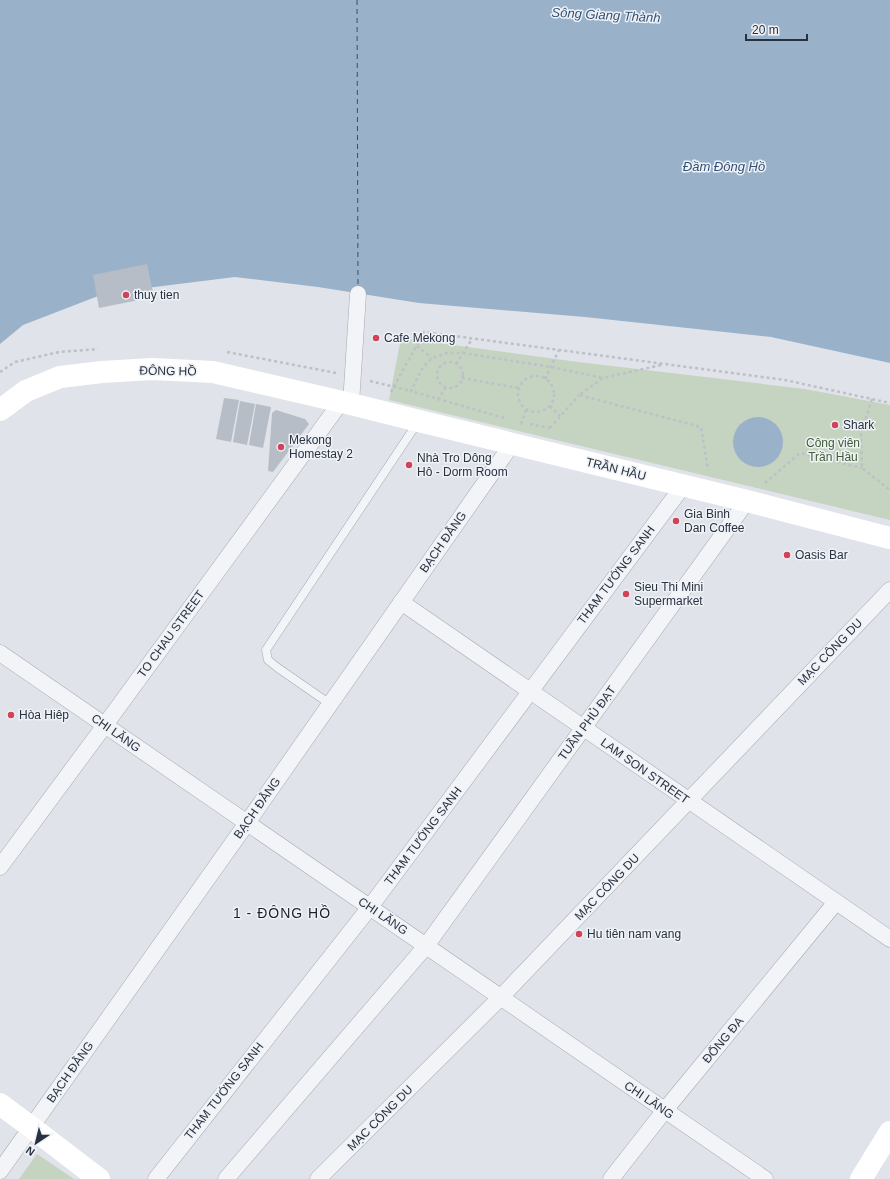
<svg xmlns="http://www.w3.org/2000/svg" width="890" height="1179" font-family="Arial,sans-serif">
<style>
.green{fill:#c5d3c1}
.water{fill:#9ab1ca}
.lines{fill:none;stroke-linecap:round;stroke-linejoin:round}
.ferry{stroke:#325075;stroke-width:1;stroke-dasharray:5 4;stroke-linecap:butt}
.building{fill:#b7bdc6}
.lane-casing{stroke:#a5aab3;stroke-width:9}
.street-casing{stroke:#a5aab3;stroke-width:17}
.path{stroke:#bdc1c7;stroke-width:2.5;stroke-dasharray:3 3;stroke-linecap:butt}
.lane{stroke:#f2f4f7;stroke-width:8}
.street{stroke:#f2f4f7;stroke-width:16}
.secondary{stroke:#fff;stroke-width:22}
.poi-dot{fill:#d04359;stroke:#eff2f6;stroke-width:1.5}
.labels{text-anchor:middle;dominant-baseline:central;stroke-width:3;stroke-linejoin:round;paint-order:stroke}
.poi-label{font-size:12px;fill:#283140;stroke:#eff2f6;text-anchor:start}
.street-label{font-size:12px;fill:#283140;stroke:#eff2f6}
.park-label{font-size:12px;fill:#3d5c35;stroke:#eff2f6}
.water-label{font-size:13px;font-style:italic;fill:#325075;stroke:#eff2f6}
.quarter-label{font-size:14px;letter-spacing:1px;fill:#1a2231;stroke:#eff2f6}
</style>
<rect width="100%" height="100%" fill="#e0e3e9"/>
<g class="green">
<polygon points="401,338 578,362 805,389 890,405 890,520 389,400"/>
<polygon points="37,1154 74,1179 19,1179"/>
</g>
<g class="water">
<polygon points="0,0 890,0 890,363 771,337 585,317 419,303 318,287 235,277 106,293 23,325 0,344"/>
<circle cx="758" cy="442" r="25"/>
</g>
<g class="lines">
<polyline class="ferry" points="357,0 358,287"/>
</g>
<g class="building">
<polygon points="147,264 154,297 99,308 93,275"/>
<polygon points="224,398 239,400 231,442 216,439"/>
<polygon points="240,401 255,404 247,445 233,442"/>
<polygon points="256,404 271,407 263,448 249,445"/>
<polygon points="276,410 305,419 309,424 273,472 268,471 272,413"/>
</g>
<g class="lines">
<defs>
<polyline id="lane" points="330,704 278,668 268,660 266,650 418,422"/>
<g id="street">
<polyline points="351,404 358,294"/>
<polyline points="401,602 890,939"/>
<polyline points="0,653 765,1179"/>
<polyline points="0,867 105,725 341,402"/>
<polyline points="0,1171 247,823 512,444"/>
<polyline points="156,1179 370,907 683,486"/>
<polyline points="226,1179 426,946 747,501"/>
<polyline points="318,1179 501,997 890,590"/>
<polyline points="611,1179 665,1110 836,902"/>
</g>
</defs>
<use href="#lane" class="lane-casing"/>
<use href="#street" class="street-casing"/>
<g class="path">
<polyline points="417,346 432,358"/>
<polyline points="227,352 336,373"/>
<circle cx="450" cy="375" r="13"/>
<polyline points="456,364 472,339"/>
<polyline points="661,365 603,378 579,395 701,427 708,470"/>
<polyline points="0,372 15,362 59,352 98,349"/>
<circle cx="536" cy="394" r="18"/>
<polyline points="462,378 518,388"/>
<polyline points="545,379 559,350"/>
<polyline points="370,381 411,391"/>
<polyline points="391,392 424,332 785,380 890,403"/>
<polyline points="872,399 861,432 862,468 890,490"/>
<polyline points="438,400 446,387"/>
<polyline points="550,406 560,416"/>
<polyline points="504,418 411,391 423,367 432,358 447,353 463,353 551,367 603,378"/>
<polyline points="521,424 526,410"/>
<polyline points="530,424 550,428"/>
<polyline points="550,428 579,395"/>
<polyline points="765,483 800,453 862,468"/>
</g>
<use href="#lane" class="lane"/>
<use href="#street" class="street"/>
<g class="secondary">
<polyline points="0,410 26,391 60,377 102,372 152,369 213,372 351,404 419,421 747,501 890,538"/>
<polyline points="0,1104 31,1127 99,1179"/>
<polyline points="861,1179 890,1132"/>
</g>
</g>
<g class="poi-dot">
<circle cx="126" cy="295" r="4"/>
<circle cx="376" cy="338" r="4"/>
<circle cx="835" cy="425" r="4"/>
<circle cx="281" cy="447" r="4"/>
<circle cx="409" cy="465" r="4"/>
<circle cx="676" cy="521" r="4"/>
<circle cx="787" cy="555" r="4"/>
<circle cx="626" cy="594" r="4"/>
<circle cx="11" cy="715" r="4"/>
<circle cx="579" cy="934" r="4"/>
</g>
<g class="labels">
<g class="poi-label">
<text x="134" y="295">thuy tien</text>
<text x="384" y="338">Cafe Mekong</text>
<text x="843" y="425">Shark</text>
<text x="289" y="440">Mekong<tspan x="289" dy="14">Homestay 2</tspan></text>
<text x="417" y="458">Nhà Tro Dông<tspan x="417" dy="14">Hô - Dorm Room</tspan></text>
<text x="684" y="514">Gia Binh<tspan x="684" dy="14">Dan Coffee</tspan></text>
<text x="795" y="555">Oasis Bar</text>
<text x="634" y="587">Sieu Thi Mini<tspan x="634" dy="14">Supermarket</tspan></text>
<text x="19" y="715">Hòa Hiêp</text>
<text x="587" y="934">Hu tiên nam vang</text>
</g>
<g class="street-label">
<text transform="translate(168 371) rotate(1)">ĐÔNG HỒ</text>
<text transform="translate(616 469) rotate(14)">TRẦN HẦU</text>
<text transform="translate(443 542) rotate(-55)">BẠCH ĐẰNG</text>
<text transform="translate(616 575) rotate(-53)">THAM TƯỚNG SANH</text>
<text transform="translate(171 634) rotate(-54)">TO CHAU STREET</text>
<text transform="translate(830 652) rotate(-46)">MẠC CÔNG DU</text>
<text transform="translate(587 723) rotate(-54)">TUẦN PHỦ ĐẠT</text>
<text transform="translate(116 733) rotate(35)">CHI LĂNG</text>
<text transform="translate(645 771) rotate(35)">LAM SON STREET</text>
<text transform="translate(257 808) rotate(-55)">BẠCH ĐẰNG</text>
<text transform="translate(423 836) rotate(-53)">THAM TƯỚNG SANH</text>
<text transform="translate(607 887) rotate(-46)">MẠC CÔNG DU</text>
<text transform="translate(383 916) rotate(34)">CHI LĂNG</text>
<text transform="translate(723 1040) rotate(-50)">ĐỐNG ĐA</text>
<text transform="translate(70 1072) rotate(-55)">BẠCH ĐẰNG</text>
<text transform="translate(224 1091) rotate(-52)">THAM TƯỚNG SANH</text>
<text transform="translate(649 1100) rotate(34)">CHI LĂNG</text>
<text transform="translate(380 1118) rotate(-45)">MẠC CÔNG DU</text>
</g>
<g class="park-label">
<text x="833" y="443">Công viên<tspan x="833" dy="14">Trần Hầu</tspan></text>
</g>
<g class="water-label">
<text transform="translate(606 15) rotate(3)">Sông Giang Thành</text>
<text x="724" y="166">Đầm Đông Hồ</text>
</g>
<g class="quarter-label">
<text x="282" y="913">1 - ĐÔNG HỒ</text>
</g>
</g>
<g transform="translate(36 1143) rotate(215)" stroke="#eff2f6" stroke-width="3" paint-order="stroke">
<path d="M0-3L7 15L0 10L-7 15Z" fill="#283140"/>
<text y="-6" font-size="11" font-weight="bold" text-anchor="middle" fill="#283140">N</text>
</g>
<path d="M746 34v6h61v-6" fill="none" stroke="#283140" stroke-width="2"/>
<text x="752" y="34" font-size="12" fill="#283140" stroke="#eff2f6" stroke-width="3" paint-order="stroke">20 m</text>
</svg>
